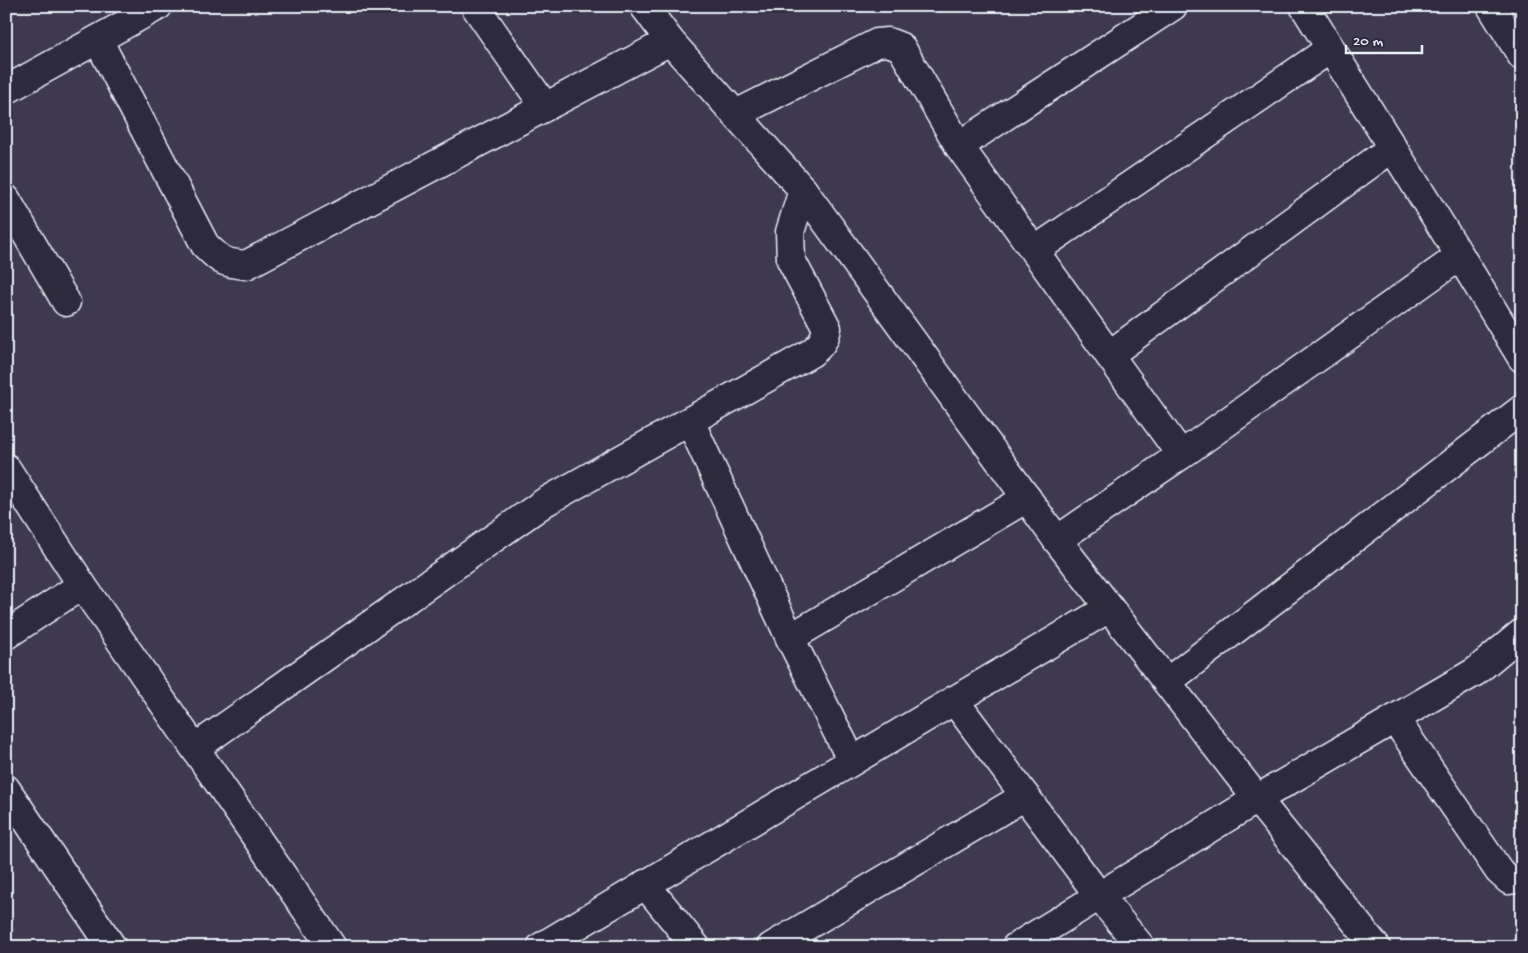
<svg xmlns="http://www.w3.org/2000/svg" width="1528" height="953" font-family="'Gochi Hand',sans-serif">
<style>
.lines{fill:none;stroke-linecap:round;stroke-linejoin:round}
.street-casing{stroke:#e8f1f8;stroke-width:31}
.street{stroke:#2f2a3d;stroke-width:28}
</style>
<rect width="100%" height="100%" fill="#3f394f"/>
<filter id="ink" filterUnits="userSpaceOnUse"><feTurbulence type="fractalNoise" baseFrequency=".02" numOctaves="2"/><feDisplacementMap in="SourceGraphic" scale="10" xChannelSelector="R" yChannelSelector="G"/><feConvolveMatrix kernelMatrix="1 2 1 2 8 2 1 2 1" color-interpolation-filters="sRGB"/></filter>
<g filter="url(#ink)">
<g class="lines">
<defs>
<g id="street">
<polyline points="475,6 545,107"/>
<polyline points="644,6 670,41 803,190 1057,540 1257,799 1376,947"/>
<polyline points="1173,6 959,146 1181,455 1460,256 1522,358"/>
<polyline points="1304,6 1460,256"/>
<polyline points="1491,6 1522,56"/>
<path d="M 98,40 L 205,245 C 221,261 223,263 246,265 L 670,41"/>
<polyline points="6,90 158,6"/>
<polyline points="736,114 877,43 888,42 901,47 959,146"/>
<polyline points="6,199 66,302"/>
<polyline points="1034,251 1330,49"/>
<polyline points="1109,355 1392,148"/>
<polyline points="690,421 790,638 852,761"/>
<polyline points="6,468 82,585 332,947"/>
<polyline points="1057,540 1181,455"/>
<polyline points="6,635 82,585"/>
<polyline points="790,638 1027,498"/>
<polyline points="1167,682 1522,409"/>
<polyline points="954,700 1099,896 1141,947"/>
<polyline points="1395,719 1499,871 1509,880 1522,878"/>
<path d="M 195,748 L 545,502 L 811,353 C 820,346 825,340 827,328 L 791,260 L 790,232 L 803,190"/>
<polyline points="6,789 112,947"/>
<polyline points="645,884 696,947"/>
<polyline points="541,947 1109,608"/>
<polyline points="771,947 1025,796"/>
<polyline points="1016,947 1257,799 1475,672 1522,633"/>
</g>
</defs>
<use href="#street" class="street-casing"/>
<use href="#street" class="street"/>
</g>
</g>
<rect width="1528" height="953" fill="none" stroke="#2f2a3d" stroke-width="25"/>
<rect x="12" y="12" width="1503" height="928" fill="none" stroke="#e8f1f8" stroke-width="2" filter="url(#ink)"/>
<path d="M1346 45v8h76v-8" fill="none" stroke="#e8f1f8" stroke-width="2.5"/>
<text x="1353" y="45" font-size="15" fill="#e8f1f8" stroke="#2f2a3d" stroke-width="4" paint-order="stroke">20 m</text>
</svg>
